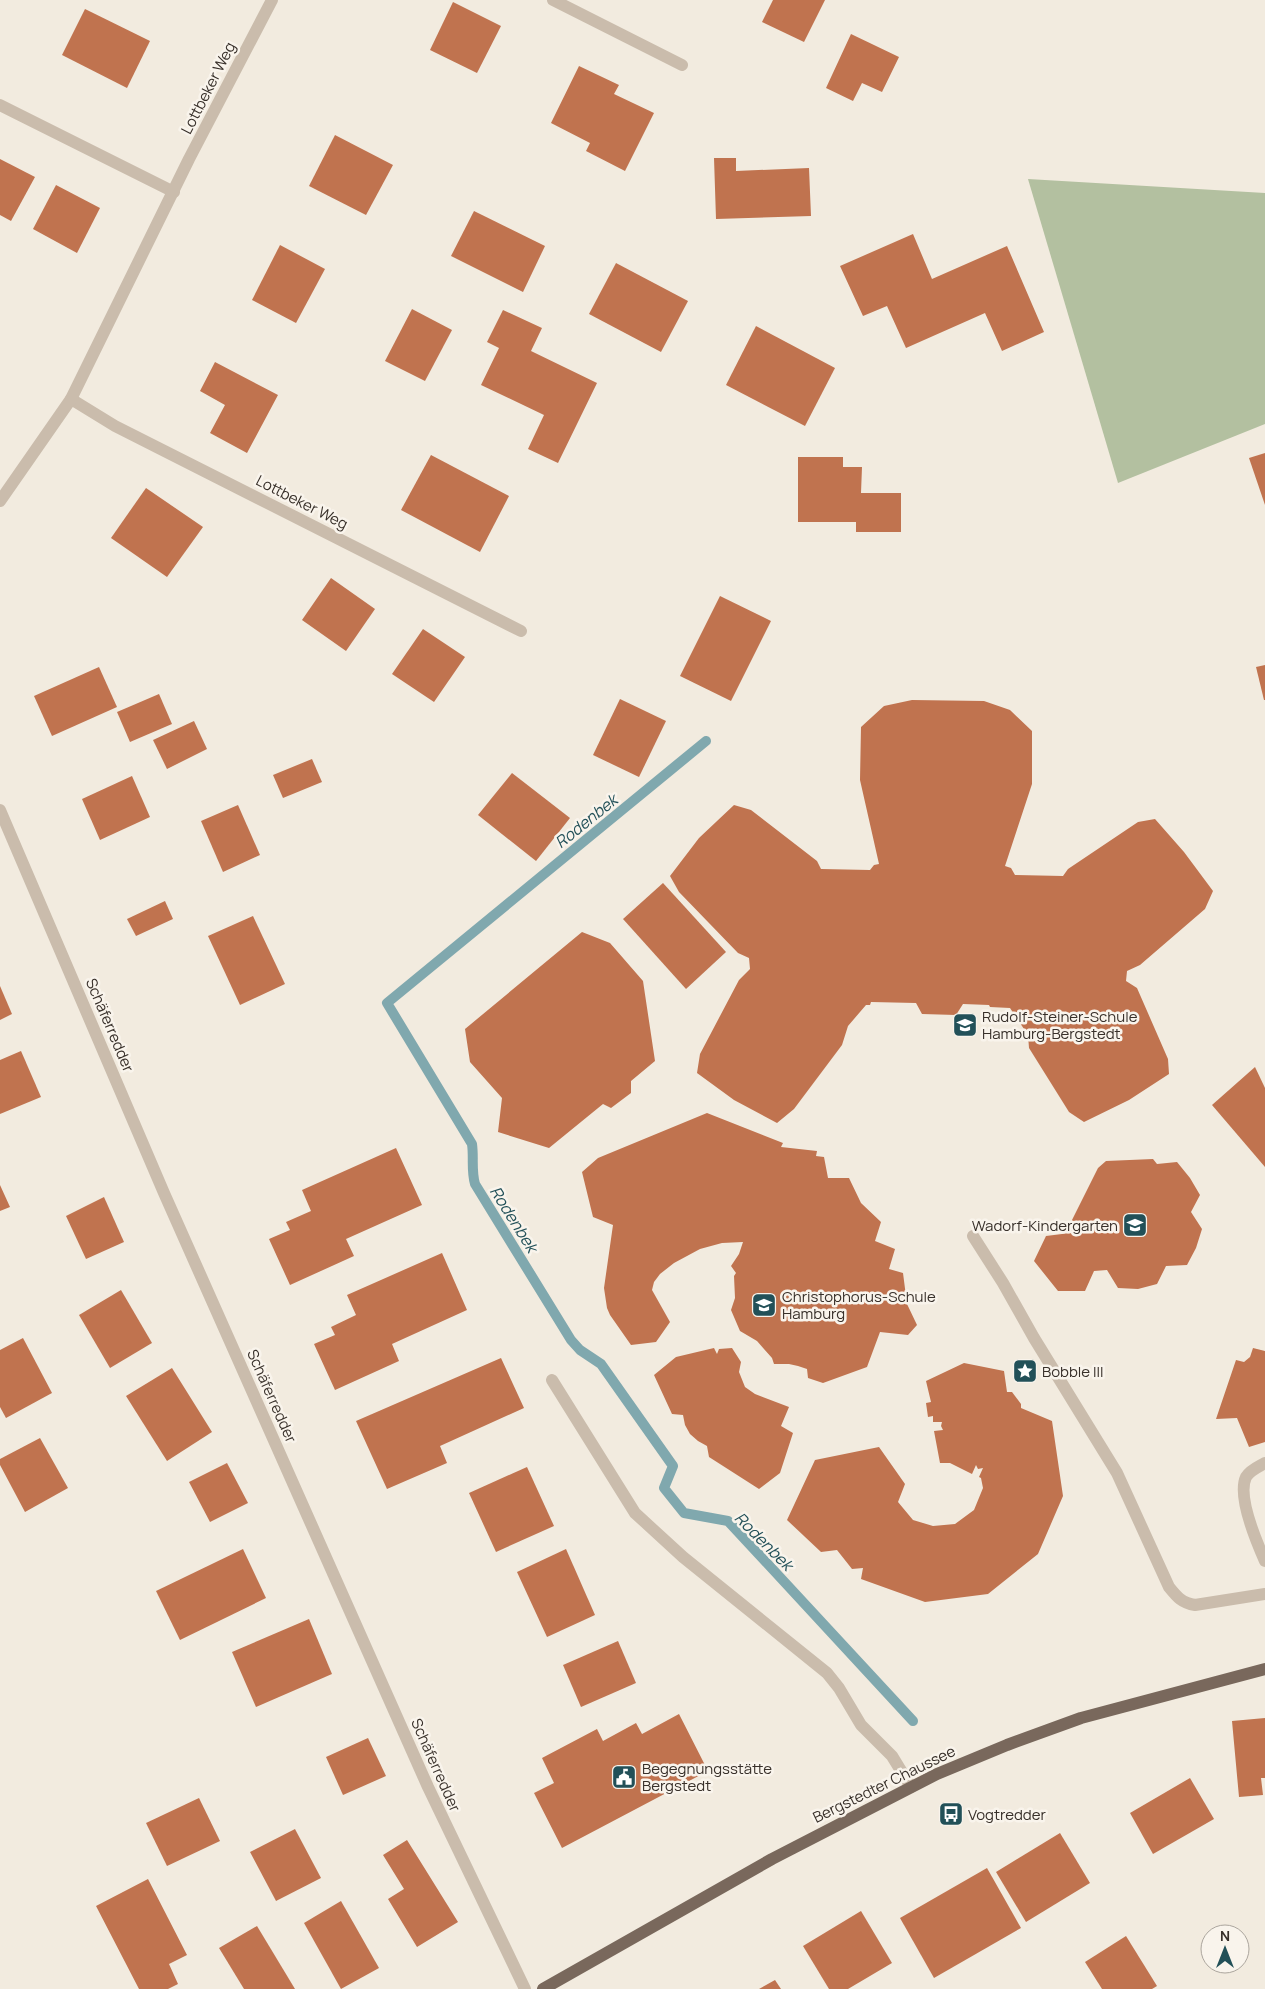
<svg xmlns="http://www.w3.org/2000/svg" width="1265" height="1989" font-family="Manrope,sans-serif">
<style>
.green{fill:#b3c0a0}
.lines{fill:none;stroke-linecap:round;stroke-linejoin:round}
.stream{stroke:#80a8ae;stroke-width:10}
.building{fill:#c0734f}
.lane{stroke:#cabcac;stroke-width:12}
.street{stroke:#cabcac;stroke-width:12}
.primary{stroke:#79685c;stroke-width:12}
.labels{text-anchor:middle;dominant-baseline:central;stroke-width:5;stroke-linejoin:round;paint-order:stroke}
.street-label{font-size:15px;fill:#38302a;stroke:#f9f4ec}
.poi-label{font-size:15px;fill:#38302a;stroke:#f9f4ec;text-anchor:start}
.water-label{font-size:16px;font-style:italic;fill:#225058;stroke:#f9f4ec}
</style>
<rect width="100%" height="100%" fill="#f2ebdf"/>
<polygon class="green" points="1028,179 1265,193 1265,424 1118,483"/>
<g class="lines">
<path class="stream" d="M 706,741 L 387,1003 L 472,1144 C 474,1158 471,1170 475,1184 L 571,1340 L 580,1350 L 601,1364 L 673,1466 L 664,1488 L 684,1513 L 728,1521 L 913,1721"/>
</g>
<g class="building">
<polygon points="773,0 825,0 804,42 762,22"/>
<polygon points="453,2 501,26 477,73 430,50"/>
<polygon points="85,9 150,41 127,88 62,55"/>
<polygon points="851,34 899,57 882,92 862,83 853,101 826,88"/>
<polygon points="579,66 619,85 614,94 654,113 625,171 586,151 590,143 551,123"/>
<polygon points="335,135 393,165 366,215 309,186"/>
<polygon points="714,158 736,158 736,171 809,168 811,216 716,219"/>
<polygon points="0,159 35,177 11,221 0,215"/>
<polygon points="56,185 100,208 77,253 33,229"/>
<polygon points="474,211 545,246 523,292 451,256"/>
<polygon points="913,234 932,279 1007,246 1044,332 1002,351 985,313 906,348 887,306 863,316 840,266"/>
<polygon points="280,245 325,269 296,323 252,300"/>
<polygon points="616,263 688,301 661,352 589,314"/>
<polygon points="412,309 452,330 425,381 385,361"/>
<polygon points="503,310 542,328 531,351 597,383 558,463 528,449 544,415 481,385 499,348 487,342"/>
<polygon points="756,326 835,368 805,426 726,385"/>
<polygon points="215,362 278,395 247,453 210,433 225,405 200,391"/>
<polygon points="1265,453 1265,505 1249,458"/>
<polygon points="431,455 509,496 480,552 401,510"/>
<polygon points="798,457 843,457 843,467 862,467 861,493 901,493 901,532 856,532 856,522 798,522"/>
<polygon points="146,488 203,527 167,577 111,538"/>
<polygon points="331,578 375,609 346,651 302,620"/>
<polygon points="720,596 771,621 731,701 680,676"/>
<polygon points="423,629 465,657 434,702 392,674"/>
<polygon points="1265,665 1265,700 1264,700 1256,667"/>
<polygon points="99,667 117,707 52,736 34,696"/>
<polygon points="159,694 172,724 130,742 117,712"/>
<polygon points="620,699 666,721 639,777 593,755"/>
<polygon points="912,700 984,701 1010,710 1032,731 1032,784 1005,866 1011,868 1015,875 1063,876 1068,869 1138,822 1155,819 1184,852 1213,891 1205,909 1140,965 1127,971 1126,981 1137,988 1168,1059 1169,1074 1129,1100 1084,1122 1069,1112 1029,1048 1028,1035 1010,1008 990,1007 989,1005 963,1004 956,1015 922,1014 916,1003 871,1002 870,1005 866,1005 848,1026 842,1045 794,1109 777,1123 734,1100 697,1073 700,1054 739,980 750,969 749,958 738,953 679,892 670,876 699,838 734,805 751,810 817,861 821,869 870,870 874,865 879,864 860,780 861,727 884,706"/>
<polygon points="194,721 207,749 167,769 153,740"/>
<polygon points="312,759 322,782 283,798 273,775"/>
<polygon points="512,773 570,818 536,861 478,815"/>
<polygon points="132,776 150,817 100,840 82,799"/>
<polygon points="238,805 260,855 223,872 201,821"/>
<polygon points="663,883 726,952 686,989 623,919"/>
<polygon points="165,901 173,919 136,936 127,919"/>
<polygon points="253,916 285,984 240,1005 208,936"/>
<polygon points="582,932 610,943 643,981 655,1061 631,1081 631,1093 611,1108 603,1104 549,1148 498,1132 502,1098 470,1062 465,1029"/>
<polygon points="0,986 12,1014 0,1020"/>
<polygon points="21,1051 41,1097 0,1114 0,1060"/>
<polygon points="1255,1067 1265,1088 1265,1167 1212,1105"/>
<polygon points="707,1113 783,1143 781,1147 817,1151 816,1156 824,1157 828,1178 849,1178 861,1203 881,1222 875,1241 895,1249 889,1269 903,1273 907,1304 917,1325 908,1335 880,1332 867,1367 823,1383 808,1378 807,1369 798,1366 789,1364 774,1364 772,1358 757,1341 740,1331 731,1310 735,1298 734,1276 736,1273 731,1266 739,1254 743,1242 722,1243 700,1249 674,1263 660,1274 654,1282 652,1290 670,1322 656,1342 631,1345 610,1315 607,1308 604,1288 613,1225 593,1217 582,1172 598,1158"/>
<polygon points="396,1148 422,1205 346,1239 354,1256 290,1285 269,1239 290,1230 286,1222 311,1211 302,1190"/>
<polygon points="1153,1159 1157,1164 1177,1162 1190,1178 1200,1195 1191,1212 1202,1229 1196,1248 1187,1265 1166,1266 1157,1284 1138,1289 1118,1288 1107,1270 1094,1271 1085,1291 1058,1291 1034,1261 1046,1236 1070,1233 1072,1220 1098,1168 1106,1161"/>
<polygon points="0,1185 10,1207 0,1211"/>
<polygon points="104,1197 124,1242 86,1259 66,1216"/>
<polygon points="442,1253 467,1310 392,1344 399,1361 335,1390 314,1344 335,1335 331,1327 356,1315 347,1295"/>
<polygon points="121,1290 152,1343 110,1368 79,1315"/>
<polygon points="23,1338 52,1393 6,1418 0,1407 0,1350"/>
<polygon points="714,1348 717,1354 719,1349 732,1348 741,1362 739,1372 745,1387 755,1394 789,1407 781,1426 793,1433 780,1473 759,1489 709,1457 707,1446 698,1441 690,1434 685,1425 683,1415 672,1414 654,1375 676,1357"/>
<polygon points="1253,1348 1265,1351 1265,1442 1249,1447 1237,1418 1216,1419 1236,1360 1244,1362 1250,1357"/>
<polygon points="501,1358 524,1408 440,1446 447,1463 387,1489 356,1421"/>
<polygon points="964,1363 1004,1371 1007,1392 1012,1392 1021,1404 1021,1408 1052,1421 1063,1496 1038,1554 988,1594 925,1602 861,1579 863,1568 852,1569 837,1550 821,1552 787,1520 815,1460 879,1447 905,1484 898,1502 913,1520 933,1526 955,1524 974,1510 983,1488 981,1478 979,1477 983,1468 978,1469 976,1465 972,1474 950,1463 940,1463 934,1431 943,1430 941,1426 942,1422 933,1422 933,1416 928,1417 926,1403 931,1402 926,1381"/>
<polygon points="172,1368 212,1432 167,1461 126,1396"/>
<polygon points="40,1438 68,1488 25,1512 0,1465 0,1459"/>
<polygon points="227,1463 248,1503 210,1522 189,1482"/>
<polygon points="527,1467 554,1526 496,1552 469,1493"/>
<polygon points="243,1549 266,1598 180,1640 156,1591"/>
<polygon points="566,1549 595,1615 547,1637 517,1572"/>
<polygon points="309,1619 332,1674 256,1707 232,1652"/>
<polygon points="618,1641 636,1683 581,1707 563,1665"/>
<polygon points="679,1714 708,1771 562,1848 534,1793 554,1783 542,1758 597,1729 603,1741 636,1723 642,1734"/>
<polygon points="1265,1718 1265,1778 1261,1778 1263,1795 1239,1797 1232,1721"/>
<polygon points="368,1738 386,1776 343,1795 326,1757"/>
<polygon points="1190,1778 1214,1819 1153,1854 1130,1813"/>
<polygon points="199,1798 220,1841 167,1866 146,1823"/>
<polygon points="295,1829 321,1878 276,1901 250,1852"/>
<polygon points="1060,1833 1090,1883 1026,1922 996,1872"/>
<polygon points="407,1840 458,1922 417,1947 388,1899 404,1889 383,1855"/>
<polygon points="987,1868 1021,1928 934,1978 900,1918"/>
<polygon points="148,1879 187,1955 169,1964 178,1984 168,1989 139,1989 96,1906"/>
<polygon points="341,1901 379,1968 341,1989 304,1923"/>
<polygon points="861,1911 892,1963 848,1989 829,1989 803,1946"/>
<polygon points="257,1926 295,1989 244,1989 219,1948"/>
<polygon points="1126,1936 1157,1986 1152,1989 1102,1989 1085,1962"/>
<polygon points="775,1980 781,1989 759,1989"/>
</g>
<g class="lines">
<g class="lane">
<path d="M 973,1236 L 1003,1283 L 1034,1338 L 1117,1473 L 1169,1587 C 1177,1597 1182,1603 1195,1605 L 1265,1594"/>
<polyline points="552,1380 635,1513 683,1557 827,1673 839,1688 861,1725 892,1756 911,1787"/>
<path d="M 1265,1463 C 1258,1467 1250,1470 1246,1477 C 1237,1496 1257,1543 1265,1561"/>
</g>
<g class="street">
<polyline points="553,0 682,65"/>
<polyline points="0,105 174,192"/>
<polyline points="71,399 115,426 521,631"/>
<polyline points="0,501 71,399 189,159 272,0"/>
<polyline points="0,810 164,1193 428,1787 525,1989"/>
</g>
<polyline class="primary" points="543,1989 772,1859 937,1774 1007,1745 1081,1718 1265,1669"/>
</g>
<defs>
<symbol id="school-square" viewBox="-11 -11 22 22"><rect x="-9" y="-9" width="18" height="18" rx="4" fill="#225058" stroke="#f9f4ec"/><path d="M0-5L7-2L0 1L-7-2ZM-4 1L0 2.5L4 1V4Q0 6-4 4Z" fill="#fff"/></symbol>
<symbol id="sight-square" viewBox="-11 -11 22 22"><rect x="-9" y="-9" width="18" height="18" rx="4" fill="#225058" stroke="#f9f4ec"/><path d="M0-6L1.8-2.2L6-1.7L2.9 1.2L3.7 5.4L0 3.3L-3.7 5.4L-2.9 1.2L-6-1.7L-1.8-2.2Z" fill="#fff"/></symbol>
<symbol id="civic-square" viewBox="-11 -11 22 22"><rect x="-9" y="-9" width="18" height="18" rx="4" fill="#225058" stroke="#f9f4ec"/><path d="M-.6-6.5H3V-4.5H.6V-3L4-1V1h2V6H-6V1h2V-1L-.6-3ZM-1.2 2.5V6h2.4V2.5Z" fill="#fff"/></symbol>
<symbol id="bus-square" viewBox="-11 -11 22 22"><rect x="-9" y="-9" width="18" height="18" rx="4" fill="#225058" stroke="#f9f4ec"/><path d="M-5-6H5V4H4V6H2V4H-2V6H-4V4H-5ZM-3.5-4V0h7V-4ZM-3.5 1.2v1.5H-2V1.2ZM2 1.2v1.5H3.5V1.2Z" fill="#fff"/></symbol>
</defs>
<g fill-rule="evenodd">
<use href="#school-square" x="951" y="1011" width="28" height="28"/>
<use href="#school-square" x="1121" y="1211" width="28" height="28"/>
<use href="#school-square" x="750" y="1291" width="28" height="28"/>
<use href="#sight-square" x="1011" y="1357" width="28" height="28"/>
<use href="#civic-square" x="610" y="1763" width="28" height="28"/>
<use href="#bus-square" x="937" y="1800" width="28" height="28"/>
</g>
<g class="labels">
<g class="street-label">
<text transform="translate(208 88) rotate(-63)">Lottbeker Weg</text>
<text transform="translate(302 502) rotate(27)">Lottbeker Weg</text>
<text transform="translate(110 1025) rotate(67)">Schäferredder</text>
<text transform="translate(272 1396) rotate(66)">Schäferredder</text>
<text transform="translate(436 1765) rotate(66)">Schäferredder</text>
<text transform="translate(884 1784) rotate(-26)">Bergstedter Chaussee</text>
</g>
<g class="poi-label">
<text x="982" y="1016">Rudolf-Steiner-Schule<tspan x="982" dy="17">Hamburg-Bergstedt</tspan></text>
<text x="1118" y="1225" text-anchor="end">Wadorf-Kindergarten</text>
<text x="782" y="1296">Christophorus-Schule<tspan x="782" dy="17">Hamburg</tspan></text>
<text x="1042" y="1371">Bobble III</text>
<text x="642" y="1768">Begegnungsstätte<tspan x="642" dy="17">Bergstedt</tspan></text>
<text x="968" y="1814">Vogtredder</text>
</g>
<g class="water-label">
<text transform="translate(586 821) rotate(-39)">Rodenbek</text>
<text transform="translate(514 1219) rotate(58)">Rodenbek</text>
<text transform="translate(764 1541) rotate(45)">Rodenbek</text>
</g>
</g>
<g transform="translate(1225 1949)"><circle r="24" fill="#f9f4ec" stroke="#aca69e"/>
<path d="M0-4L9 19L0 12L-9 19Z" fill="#225058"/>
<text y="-8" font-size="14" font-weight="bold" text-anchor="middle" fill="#38302a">N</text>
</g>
</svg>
